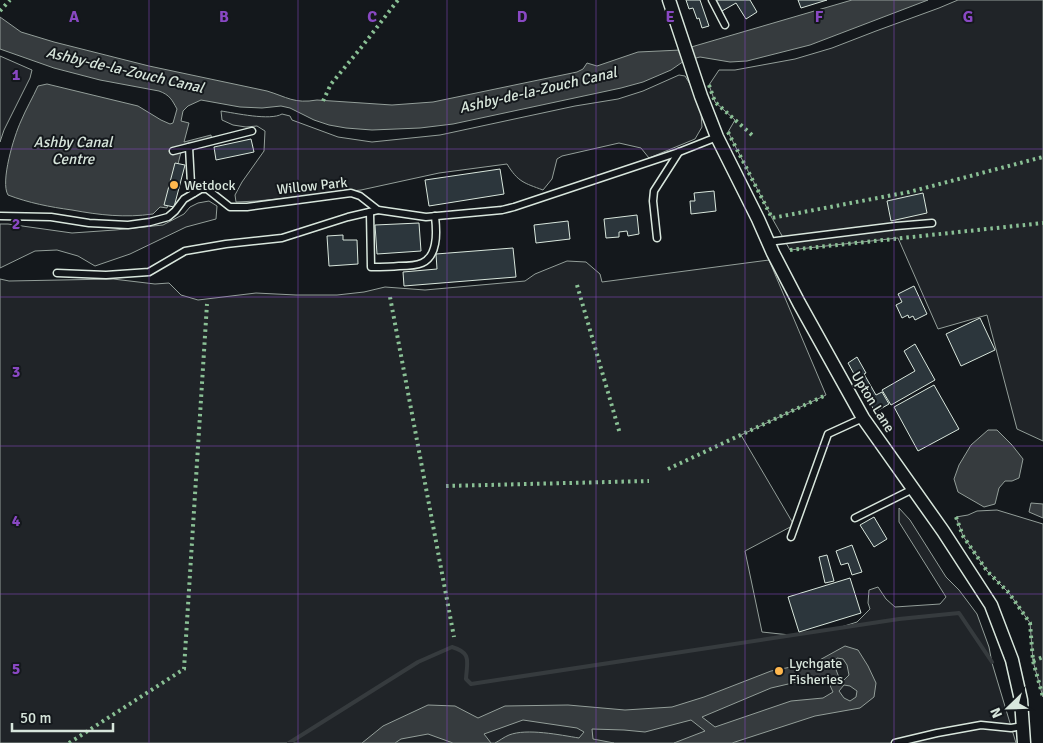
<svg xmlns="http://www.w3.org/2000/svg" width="1043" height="743" font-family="Signika,sans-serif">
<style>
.green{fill:#202428;stroke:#939e99}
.water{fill:#363b3e;stroke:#939e99;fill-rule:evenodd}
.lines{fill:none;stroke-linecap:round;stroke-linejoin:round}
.stream{stroke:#363b3e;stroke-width:4}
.building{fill:#2c363c;stroke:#d8e6dc}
.service-casing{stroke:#d8e6dc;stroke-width:9}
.minor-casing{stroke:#d8e6dc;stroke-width:15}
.service{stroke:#14181c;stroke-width:6}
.minor{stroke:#14181c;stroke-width:12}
.hedge{stroke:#8ac095;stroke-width:4;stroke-dasharray:2.5 4;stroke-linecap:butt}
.grid{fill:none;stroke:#8948c3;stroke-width:1;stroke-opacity:0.55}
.poi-dot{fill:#ffb74d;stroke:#14181c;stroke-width:2}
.labels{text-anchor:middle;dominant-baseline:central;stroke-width:4;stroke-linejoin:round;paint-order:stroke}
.poi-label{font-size:14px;fill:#d8e6dc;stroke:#14181c;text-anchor:start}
.street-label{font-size:14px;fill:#d8e6dc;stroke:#14181c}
.water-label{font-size:15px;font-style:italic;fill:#d8e6dc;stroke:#14181c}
.grid-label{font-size:16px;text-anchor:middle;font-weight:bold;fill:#8948c3;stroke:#14181c;stroke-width:4;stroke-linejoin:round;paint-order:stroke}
</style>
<rect width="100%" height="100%" fill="#14181c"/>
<g class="green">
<polygon points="958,0 1043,0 1043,441 1017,429 987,315 938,329 898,238 790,250 772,218 728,132 735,120 715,102 709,85 719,70 735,70 795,59 832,48 876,31 939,8"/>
<polygon points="0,56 32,70 30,78 4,130 0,142"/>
<path d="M 679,75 L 685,76 L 690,84 L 701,113 L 702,127 L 695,139 L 649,158 L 641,148 L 619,143 L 562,156 L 557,159 L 552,179 L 543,190 C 524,183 518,182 507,164 L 439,173 L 361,190 L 257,201 L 236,202 L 235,195 L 242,182 L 264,151 L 265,131 L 257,126 L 246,127 L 233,125 L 222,120 L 221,111 C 235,113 270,121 282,114 L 290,116 L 292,120 L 338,137 L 372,142 L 440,135 L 575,106 L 618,99 L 643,91 Z"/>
<polygon points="209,201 217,206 216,219 186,227 130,254 95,266 78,256 57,250 35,251 0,268 0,224 8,224 72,233 115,230 163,225 184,214 190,207 198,203"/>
<polygon points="769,260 826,395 741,435 794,525 745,551 762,632 790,635 835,629 857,622 870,609 868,603 869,590 878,587 886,599 895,607 940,604 946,597 899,522 899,508 910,520 946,577 959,590 977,614 989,647 992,663 1016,743 0,743 0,279 9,281 113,279 155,284 169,283 181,295 198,300 256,293 296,295 337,295 364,292 385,287 425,290 525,281 535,274 567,261 586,262 600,274 602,282"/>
<polygon points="997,510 1043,524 1043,697 1033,661 1030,623 1009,593 987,571 963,536 956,517 968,515 977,511"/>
</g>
<g class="water">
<path d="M 852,0 L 928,0 L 810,45 L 747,61 L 730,62 L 700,57 L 684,61 L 671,70 L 643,82 L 621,88 L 453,124 L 420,128 L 372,130 L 346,128 L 329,125 L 314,120 L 290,108 L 281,106 L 262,108 L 240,107 L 201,100 L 188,106 L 183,111 L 181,121 L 189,123 L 184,142 L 211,135 L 212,142 L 181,152 L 167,208 L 160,207 L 153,214 C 125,218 99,215 72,210 C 50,207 29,203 8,195 C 0,182 14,136 21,121 C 26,109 33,97 38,86 L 47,84 L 138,106 L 161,120 L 170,124 L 173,123 L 177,109 C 172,100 170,95 159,91 L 100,80 L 54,68 L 0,49 L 0,17 L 21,32 L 54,42 L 149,66 L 267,91 C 287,97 294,104 317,100 L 392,105 L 433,102 L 577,72 L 583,69 L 587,63 L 597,66 L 638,52 L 681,50 Z"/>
<polygon points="988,430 997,430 1012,445 1023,459 1019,478 1012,481 1005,481 999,488 995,504 984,507 958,492 954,479 959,465 971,445"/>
<polygon points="1031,503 1043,504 1043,518 1029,512"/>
<path d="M 845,646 L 858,650 L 868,666 L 876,683 L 874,697 L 860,708 L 815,716 L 732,743 L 674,743 L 705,731 L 691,720 L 645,732 L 624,730 L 592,729 L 593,739 L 614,743 L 495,743 C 499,741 504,737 509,735 C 527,728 560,735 579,738 L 584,732 L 577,728 L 523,720 L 484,734 L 491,743 L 453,743 L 428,734 L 401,739 L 395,743 L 362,743 L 383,726 L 428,705 L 455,706 L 478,718 L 505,706 L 568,705 L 625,710 L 672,707 L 704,697 L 771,671 L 816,662 ZM 837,658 L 843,659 L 847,665 L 849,675 L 844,680 L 838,675 L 834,664 ZM 814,678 L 827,679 L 833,692 L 823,698 L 791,701 L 715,727 L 702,717 L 771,688 ZM 844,685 L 850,686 L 857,691 L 856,697 L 850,701 L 844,698 L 839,691 Z"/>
</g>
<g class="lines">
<path class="stream" d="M 289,743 L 418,662 L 452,647 C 472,653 467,661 466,679 L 471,684 L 899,619 L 959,613 L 992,662"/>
</g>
<g class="building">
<polygon points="686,0 700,0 709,26 702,28 699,18 697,19 693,8 689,9"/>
<polygon points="715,0 750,0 757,12 746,19 736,3 722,11"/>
<polygon points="798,0 827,0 801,8"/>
<polygon points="251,139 254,152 216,160 214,147"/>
<polygon points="175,163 185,165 174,207 164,205"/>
<polygon points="500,169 504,194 429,206 425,180"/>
<polygon points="714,191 716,211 691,214 690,201 695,201 694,193"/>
<polygon points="923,193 927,213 891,221 887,201"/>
<polygon points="637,215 639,234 628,236 627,231 619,232 619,237 606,238 604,219"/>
<polygon points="568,221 570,239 536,243 534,225"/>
<polygon points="419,223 421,251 377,254 375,225"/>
<polygon points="343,235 343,240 357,240 358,264 329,266 327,236"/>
<polygon points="513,248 516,277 404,286 403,272 437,269 436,254"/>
<polygon points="914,286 927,314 915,320 913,316 909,318 908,315 902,318 896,305 902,302 898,294"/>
<polygon points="980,318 995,350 961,366 946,334"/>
<polygon points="915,344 935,380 891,405 882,390 915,371 904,351"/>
<polygon points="857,357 866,373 864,374 876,395 882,392 889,404 875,412 848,363"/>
<polygon points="934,385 959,429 918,451 894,407"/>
<polygon points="874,517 887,539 874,547 860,525"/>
<polygon points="852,545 862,572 852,575 848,563 841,565 836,551"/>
<polygon points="827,555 834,581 825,583 819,557"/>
<polygon points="850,578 861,613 799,632 788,597"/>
</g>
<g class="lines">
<defs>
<g id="service">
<polyline points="712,0 725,25"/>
<polyline points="189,147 191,184 194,193"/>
<polyline points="173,151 252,131"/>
<path d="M 370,212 L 371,267 C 381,267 390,267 399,266 C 417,266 431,265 435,244 C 437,235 436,225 435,216"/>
<polyline points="0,216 51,217 89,223 128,225 150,222 168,217 175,211 184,199 201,189 207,189 230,207 247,207 351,193 360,196 378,210 426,217 502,210 514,207 679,152 717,137"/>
<polyline points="657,238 653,201 654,191 679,152"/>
<polyline points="768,242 896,226 932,223"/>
<polyline points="57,273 106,275 149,272 185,251 226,244 282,238 348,217 378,210"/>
<polyline points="855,518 913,489"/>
<polyline points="791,537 828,434 863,418"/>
<polyline points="895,743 937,733 981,725 1011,728 1023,726"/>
</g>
<polyline id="minor" points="669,0 701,96 717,137 758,219 773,253 799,303 863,418 943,531 991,605 1012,660 1021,700 1024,743"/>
</defs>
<use href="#service" class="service-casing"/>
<use href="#minor" class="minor-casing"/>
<use href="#service" class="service"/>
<use href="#minor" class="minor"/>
<g class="hedge">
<polyline points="0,11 10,0"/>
<polyline points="709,85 715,102 752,135"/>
<polyline points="323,101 331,84 364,44 398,0"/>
<polyline points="728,132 772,218 909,192 1043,157"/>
<polyline points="790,250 1043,223"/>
<polyline points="577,285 620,434"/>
<polyline points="390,297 454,637"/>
<polyline points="668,469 826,395"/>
<polyline points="446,486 649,481"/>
<polyline points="956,517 963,536 987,571 1009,593 1030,623 1033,661 1043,697"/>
<polyline points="1033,661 1043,657"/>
<polyline points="69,743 184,669 207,304"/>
</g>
</g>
<path class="grid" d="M 149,0 L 149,743M 298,0 L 298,743M 447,0 L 447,743M 596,0 L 596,743M 745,0 L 745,743M 894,0 L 894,743M 0,149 L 1043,149M 0,297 L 1043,297M 0,446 L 1043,446M 0,594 L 1043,594"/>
<g class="poi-dot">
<circle cx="174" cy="185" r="5"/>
<circle cx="779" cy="671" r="5"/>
</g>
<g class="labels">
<g class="poi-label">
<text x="184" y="185">Wetdock</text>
<text x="789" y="663">Lychgate<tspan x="789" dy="16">Fisheries</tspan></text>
</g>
<g class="street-label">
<text transform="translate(312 186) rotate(-6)">Willow Park</text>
<text transform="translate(873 402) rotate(58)">Upton Lane</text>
</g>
<g class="water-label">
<text transform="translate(125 70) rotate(13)">Ashby-de-la-Zouch Canal</text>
<text transform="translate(538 90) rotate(-13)">Ashby-de-la-Zouch Canal</text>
<text x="73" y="142">Ashby Canal<tspan x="73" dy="17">Centre</tspan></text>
</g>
</g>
<g class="grid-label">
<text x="74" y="22">A</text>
<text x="224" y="22">B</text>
<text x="372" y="22">C</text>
<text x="522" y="22">D</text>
<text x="670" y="22">E</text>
<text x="819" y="22">F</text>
<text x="968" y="22">G</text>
<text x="16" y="80">1</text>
<text x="16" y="229">2</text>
<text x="16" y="377">3</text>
<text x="16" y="526">4</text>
<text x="16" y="674">5</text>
</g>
<g transform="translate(1008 708) rotate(247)" stroke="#14181c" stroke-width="4" paint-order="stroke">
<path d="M0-4L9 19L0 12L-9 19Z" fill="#d8e6dc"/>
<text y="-8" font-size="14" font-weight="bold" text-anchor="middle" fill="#d8e6dc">N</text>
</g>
<path d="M12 723v8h101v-8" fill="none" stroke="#d8e6dc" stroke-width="2.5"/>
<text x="20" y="723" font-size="15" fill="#d8e6dc" stroke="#14181c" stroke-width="4" paint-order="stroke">50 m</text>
</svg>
